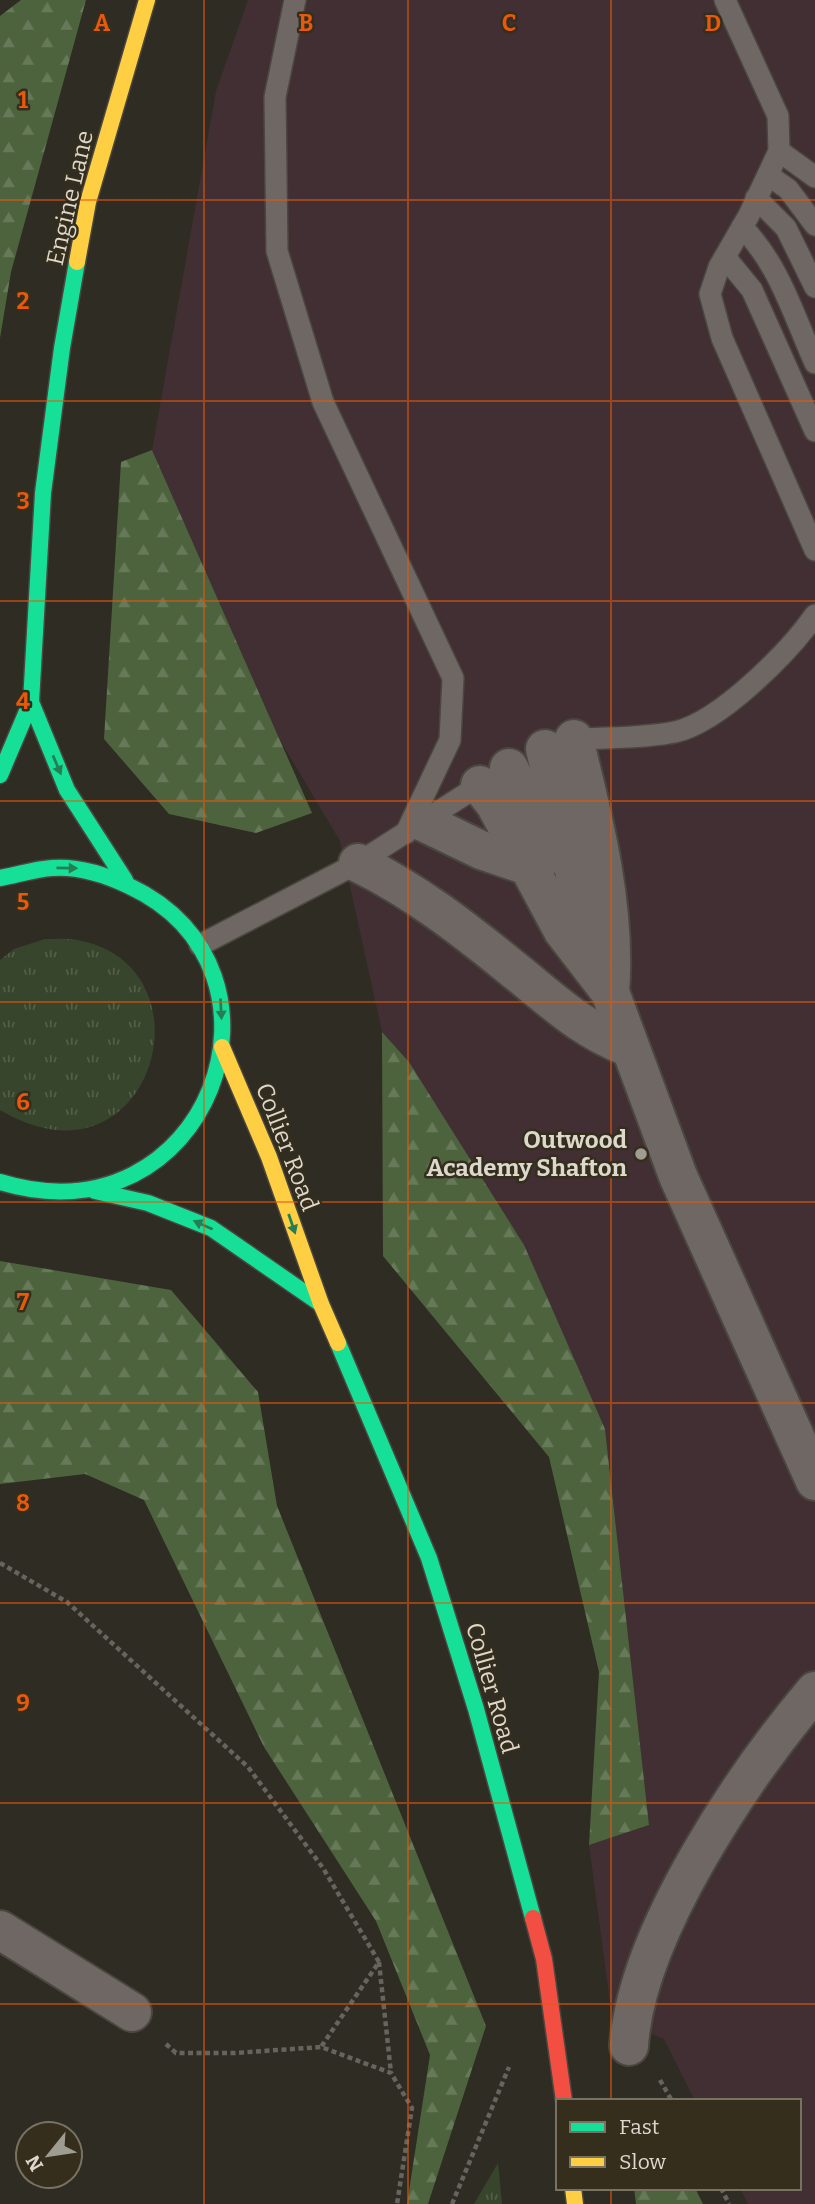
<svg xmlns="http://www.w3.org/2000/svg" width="815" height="2204" font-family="Bitter,serif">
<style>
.education{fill:#412f33}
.grass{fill:url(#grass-tufts)}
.forest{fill:url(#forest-firs)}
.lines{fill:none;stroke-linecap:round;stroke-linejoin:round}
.lane-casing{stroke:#4a473f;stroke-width:24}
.street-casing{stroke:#4a473f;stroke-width:42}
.fast-casing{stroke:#4a473f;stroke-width:19}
.slow-casing{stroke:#4a473f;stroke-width:19}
.jam-casing{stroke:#4a473f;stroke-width:19}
.path{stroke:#67635e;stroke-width:4.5;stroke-dasharray:5 3.5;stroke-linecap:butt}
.lane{stroke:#6e6763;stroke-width:21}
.street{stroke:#6e6763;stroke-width:38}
.fast{stroke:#16e098;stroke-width:16}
.slow{stroke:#ffcf43;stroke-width:16}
.jam{stroke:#f24e42;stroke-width:16}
.oneway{fill:#277e54}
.grid{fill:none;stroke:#e8590c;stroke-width:2;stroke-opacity:0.55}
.poi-dot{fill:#9f9c92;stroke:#352e1d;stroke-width:2.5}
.labels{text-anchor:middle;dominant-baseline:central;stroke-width:5;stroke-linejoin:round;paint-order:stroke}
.street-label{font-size:24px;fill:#dcd8cd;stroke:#352e1d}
.poi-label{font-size:24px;font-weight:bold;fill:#dcd8cd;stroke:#352e1d;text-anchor:end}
.grid-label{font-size:23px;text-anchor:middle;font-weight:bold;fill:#e8590c;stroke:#352e1d;stroke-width:5;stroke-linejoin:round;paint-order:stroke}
</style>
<defs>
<pattern id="grass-tufts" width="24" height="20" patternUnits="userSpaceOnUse" patternTransform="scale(1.75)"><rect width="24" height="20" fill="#37452c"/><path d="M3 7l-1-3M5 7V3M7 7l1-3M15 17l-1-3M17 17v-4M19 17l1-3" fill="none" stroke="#535f49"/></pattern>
<pattern id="forest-firs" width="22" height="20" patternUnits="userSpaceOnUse" patternTransform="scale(1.75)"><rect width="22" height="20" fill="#4d633d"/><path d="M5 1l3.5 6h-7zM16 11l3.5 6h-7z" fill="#667958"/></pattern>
</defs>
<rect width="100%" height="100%" fill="#2f2c23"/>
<polygon class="education" points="248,0 815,0 815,2204 748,2204 740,2188 799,2188 799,2101 695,2101 664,2039 612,2018 589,1845 649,1825 605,1429 409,1062 382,1032 340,841 280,740 152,450 216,91"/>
<g class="grass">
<path d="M 45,939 C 55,939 67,938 77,940 C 218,965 152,1200 0,1110 L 0,960 L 14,949 Z"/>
<polygon points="498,2163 502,2204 474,2204"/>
</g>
<g class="forest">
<polygon points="21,0 86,0 11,272 0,338 0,16"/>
<polygon points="152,450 312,813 256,833 169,814 104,739 121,462"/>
<polygon points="382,1032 409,1062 524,1245 605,1429 649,1825 589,1845 599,1672 549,1457 383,1256"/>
<polygon points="0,1261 171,1290 258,1392 277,1506 486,2026 428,2204 407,2204 430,2055 376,1921 264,1747 144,1500 85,1474 0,1484"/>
<polygon points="634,2188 695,2188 703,2204 636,2204"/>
</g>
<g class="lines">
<defs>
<g id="lane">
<polyline points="295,0 275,97 277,251 323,402 453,678 450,740 406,833"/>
<polyline points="725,0 778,116 779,151 749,215 719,267 710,294 722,338 815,550"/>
<polyline points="779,151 815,177"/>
<polyline points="768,175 788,189 815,225"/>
<polyline points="756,198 786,228 815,287"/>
<path d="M 742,227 C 779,264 794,316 815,363"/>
<polyline points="725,257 752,290 815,431"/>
<path d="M 567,740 C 602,737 641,739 675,732 C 720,722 789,652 815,615"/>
<polyline points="200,945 358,863 486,781"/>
</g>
<g id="street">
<path d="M 574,739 C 594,819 617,910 610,992"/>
<polyline points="545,749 590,938"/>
<polyline points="509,768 521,793 544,857"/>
<polyline points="480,785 495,804 563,931 610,992 678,1176 815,1481"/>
<polyline points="423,822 481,850 528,866"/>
<path d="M 358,863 C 415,891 464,929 513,969 C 552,1000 581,1029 628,1047"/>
<polyline points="0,1930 132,2012"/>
<path d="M 629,2046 C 636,1934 743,1776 815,1691"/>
</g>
<g id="fast">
<polyline points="31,702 67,790 125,880"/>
<polyline points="0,775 31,702 43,493 62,348 77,262"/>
<path d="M 0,878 C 17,875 35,869 52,868 C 78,866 106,875 129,886 C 309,970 208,1246 0,1182"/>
<polyline points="95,1191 148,1203 211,1228 321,1304"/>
<polyline points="338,1343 429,1558 476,1709 533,1918"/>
</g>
<g id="slow">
<polyline points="77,262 88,202 147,0"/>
<polyline points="222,1047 269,1157 321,1304 338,1343"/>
<polyline points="573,2188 575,2204"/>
</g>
<polyline id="jam" points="533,1918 544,1959 564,2101"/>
</defs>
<use href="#lane" class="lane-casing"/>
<use href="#street" class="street-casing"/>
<use href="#fast" class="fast-casing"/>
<use href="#slow" class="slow-casing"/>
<use href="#jam" class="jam-casing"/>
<g class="path">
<polyline points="0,1563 67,1602 248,1767 323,1868 379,1962 321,2047"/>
<polyline points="379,1962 391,2073"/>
<polyline points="166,2044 176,2053 235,2053 321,2047 391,2073 412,2108 397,2204"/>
<polyline points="660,2080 672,2101"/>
<polyline points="721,2188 729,2204"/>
<polyline points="452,2204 509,2067"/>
</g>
<use href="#lane" class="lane"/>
<use href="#street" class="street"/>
<use href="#fast" class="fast"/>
<use href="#slow" class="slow"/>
<use href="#jam" class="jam"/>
</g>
<defs><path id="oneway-solid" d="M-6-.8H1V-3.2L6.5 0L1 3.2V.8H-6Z" transform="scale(1.75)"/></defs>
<g class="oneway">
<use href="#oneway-solid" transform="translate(57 765) rotate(67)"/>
<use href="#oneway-solid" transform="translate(67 868) rotate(1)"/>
<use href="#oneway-solid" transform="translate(221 1009) rotate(87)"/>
<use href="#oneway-solid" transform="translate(292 1224) rotate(71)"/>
<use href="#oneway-solid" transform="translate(203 1225) rotate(-156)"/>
</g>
<path class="grid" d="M 204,0 L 204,2204M 408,0 L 408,2204M 611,0 L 611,2101M 0,200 L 815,200M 0,401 L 815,401M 0,601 L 815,601M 0,801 L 815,801M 0,1002 L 815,1002M 0,1202 L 815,1202M 0,1403 L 815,1403M 0,1603 L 815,1603M 0,1803 L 815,1803M 0,2004 L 815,2004M 611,2188 L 611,2204"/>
<circle class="poi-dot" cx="641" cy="1154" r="7"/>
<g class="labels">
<g class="street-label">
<text transform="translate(70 198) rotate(-77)">Engine Lane</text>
<text transform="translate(287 1147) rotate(69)">Collier Road</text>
<text transform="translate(492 1688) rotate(74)">Collier Road</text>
</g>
<g class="poi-label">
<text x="627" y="1140">Outwood<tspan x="627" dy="28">Academy Shafton</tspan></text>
</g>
</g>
<g class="grid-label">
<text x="102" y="31">A</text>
<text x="306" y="31">B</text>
<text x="509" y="31">C</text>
<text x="713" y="31">D</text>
<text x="23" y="108">1</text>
<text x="23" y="309">2</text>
<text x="23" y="509">3</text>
<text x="23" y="709">4</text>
<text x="23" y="910">5</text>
<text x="23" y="1110">6</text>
<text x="23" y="1310">7</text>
<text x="23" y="1511">8</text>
<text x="23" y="1711">9</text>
</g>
<rect x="556" y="2099" width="245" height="91" fill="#352e1d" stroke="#787263" stroke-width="2"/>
<rect x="570" y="2122" width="35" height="10" fill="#16e098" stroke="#787263" stroke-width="2"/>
<text x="619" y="2134" font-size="21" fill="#dcd8cd">Fast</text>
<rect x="570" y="2157" width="35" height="10" fill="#ffcf43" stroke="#787263" stroke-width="2"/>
<text x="619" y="2169" font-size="21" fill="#dcd8cd">Slow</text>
<g transform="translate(49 2155) rotate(240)"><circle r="33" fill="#352e1d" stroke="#787263" stroke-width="2"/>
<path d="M0-5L12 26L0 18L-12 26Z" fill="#9f9c92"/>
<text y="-10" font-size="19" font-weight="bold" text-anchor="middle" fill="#dcd8cd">N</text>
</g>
</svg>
